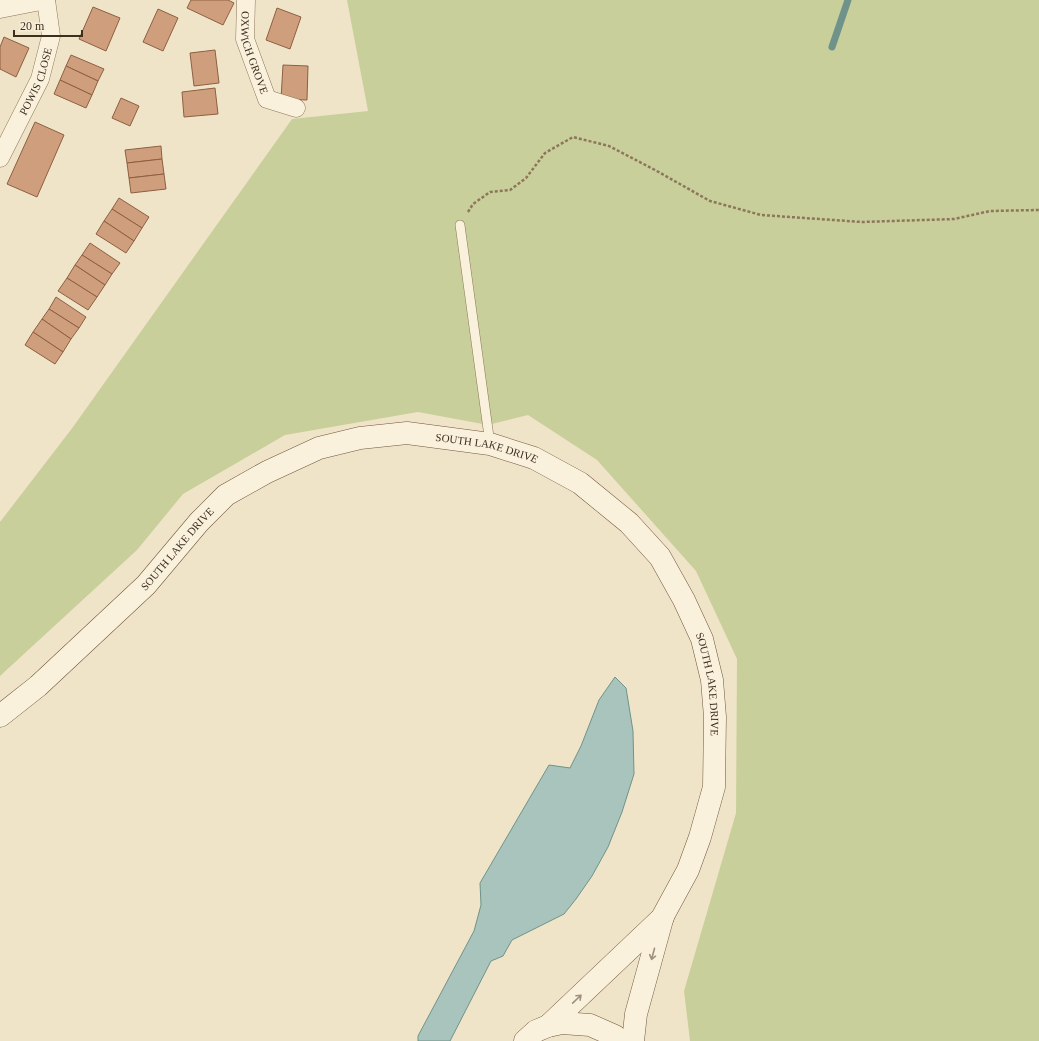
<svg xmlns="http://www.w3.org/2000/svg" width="1039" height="1041" font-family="Georgia,serif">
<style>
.green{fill:#c9cf9b}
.water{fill:#a9c4bc;stroke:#6f938a}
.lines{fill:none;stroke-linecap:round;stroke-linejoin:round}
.stream{stroke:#6f938a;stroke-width:7}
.building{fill:#cf9f7d;stroke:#8d5f41}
.lane-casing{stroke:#8d765c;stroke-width:10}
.street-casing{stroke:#8d765c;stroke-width:19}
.secondary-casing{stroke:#6f573f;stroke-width:23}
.path{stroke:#8d765c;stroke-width:2.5;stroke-dasharray:3 2;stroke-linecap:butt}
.lane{stroke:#faf1dc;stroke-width:9}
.street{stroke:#faf1dc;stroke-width:18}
.secondary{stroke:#faf1dc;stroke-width:22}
.oneway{stroke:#9c907e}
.labels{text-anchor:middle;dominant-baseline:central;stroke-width:3.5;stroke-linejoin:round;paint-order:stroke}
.street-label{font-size:11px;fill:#3d2e20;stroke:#f7eed8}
</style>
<rect width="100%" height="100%" fill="#f0e4c8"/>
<polygon class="green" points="347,0 1039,0 1039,1041 690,1041 684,991 736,813 737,659 696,571 597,460 528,415 488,425 418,412 285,435 183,494 137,550 0,676 0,522 73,427 292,119 368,111"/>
<polygon class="water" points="615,677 626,688 633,731 634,774 622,812 608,847 592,876 576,899 564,914 512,940 503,956 491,961 450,1041 418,1041 418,1036 474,931 481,905 480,883 549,765 570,768 581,746 599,700"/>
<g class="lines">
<polyline class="stream" points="832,47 848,0"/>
</g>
<g class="building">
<polygon points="191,0 228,0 234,3 223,25 187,8"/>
<polygon points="93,7 120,18 106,51 79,39"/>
<polygon points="277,8 301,17 290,49 266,40"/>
<polygon points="158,9 178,18 163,51 143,42"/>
<polygon points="4,37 29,48 16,77 0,69 0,47"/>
<polygon points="215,50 219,83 194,86 190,53"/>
<polygon points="71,55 104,69 98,81 66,66"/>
<polygon points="283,65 308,66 307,100 281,99"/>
<polygon points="66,66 98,81 92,95 60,80"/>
<polygon points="60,80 92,95 86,108 54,94"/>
<polygon points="215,88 218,114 184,117 182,92"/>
<polygon points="121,98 139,106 130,126 112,118"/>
<polygon points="35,122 64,135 37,197 7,184"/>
<polygon points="161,146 162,159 127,163 125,150"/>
<polygon points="162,159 164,174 129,178 127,163"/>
<polygon points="164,174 166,189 131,193 129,178"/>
<polygon points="119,198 149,217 142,228 112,209"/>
<polygon points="112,209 142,228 134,241 104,221"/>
<polygon points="104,221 134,241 126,253 96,234"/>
<polygon points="90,243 120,263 112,274 82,255"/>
<polygon points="82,255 112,274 105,285 75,265"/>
<polygon points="75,265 105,285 97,297 67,278"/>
<polygon points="67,278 97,297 88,310 58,291"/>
<polygon points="56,297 86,317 79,328 49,309"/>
<polygon points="49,309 79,328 71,339 42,319"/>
<polygon points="42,319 71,339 63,352 33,332"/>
<polygon points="33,332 63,352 55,364 25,345"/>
</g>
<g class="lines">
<defs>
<polyline id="lane" points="460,225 490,444"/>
<g id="street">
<path id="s1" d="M 246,0 L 245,39 L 267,99 L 296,108"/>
<polyline points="0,9 46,0"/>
<path id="s2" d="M 0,158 L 40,79 L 51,36 L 46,0"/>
</g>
<g id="secondary">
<path id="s3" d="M 0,716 L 38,686 L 146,585 L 199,522 L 226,495 L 267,472 L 319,448 L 360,438 L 407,433 L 490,444 L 534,458 L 580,483 L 629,523 L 660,557 L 684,600 L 702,639 L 712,680 L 715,717 L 714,787 L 700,837 L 688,870 L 663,916 L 636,1014 L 633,1041"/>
<polyline points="548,1026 663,917"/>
<polyline points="525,1041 536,1031 548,1026 562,1023 590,1025 615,1036 620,1041"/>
</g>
</defs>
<use href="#lane" class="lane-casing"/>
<use href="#street" class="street-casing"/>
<use href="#secondary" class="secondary-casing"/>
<polyline class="path" points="468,212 473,204 490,192 510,190 526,178 545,153 573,137 609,146 655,170 710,201 761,215 862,222 954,219 990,211 1039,210"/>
<use href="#lane" class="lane"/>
<use href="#street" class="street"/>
<use href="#secondary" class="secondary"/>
</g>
<defs><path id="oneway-shaft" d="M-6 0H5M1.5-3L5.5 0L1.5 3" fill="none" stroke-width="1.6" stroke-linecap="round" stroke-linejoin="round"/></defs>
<g class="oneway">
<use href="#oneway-shaft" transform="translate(653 954) rotate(105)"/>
<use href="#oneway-shaft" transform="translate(577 999) rotate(-44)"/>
</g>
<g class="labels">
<g class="street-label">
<text stroke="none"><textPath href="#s1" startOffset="54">OXWICH GROVE</textPath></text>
<text stroke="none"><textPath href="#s2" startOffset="85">POWIS CLOSE</textPath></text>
<text stroke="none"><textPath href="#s3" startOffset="592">SOUTH LAKE DRIVE</textPath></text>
<text stroke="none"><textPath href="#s3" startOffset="244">SOUTH LAKE DRIVE</textPath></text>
<text stroke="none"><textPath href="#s3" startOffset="940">SOUTH LAKE DRIVE</textPath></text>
</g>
</g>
<path d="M14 30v6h68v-6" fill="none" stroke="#3d2e20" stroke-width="2"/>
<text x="20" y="30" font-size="12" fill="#3d2e20" stroke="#f7eed8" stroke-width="3" paint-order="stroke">20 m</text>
</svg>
